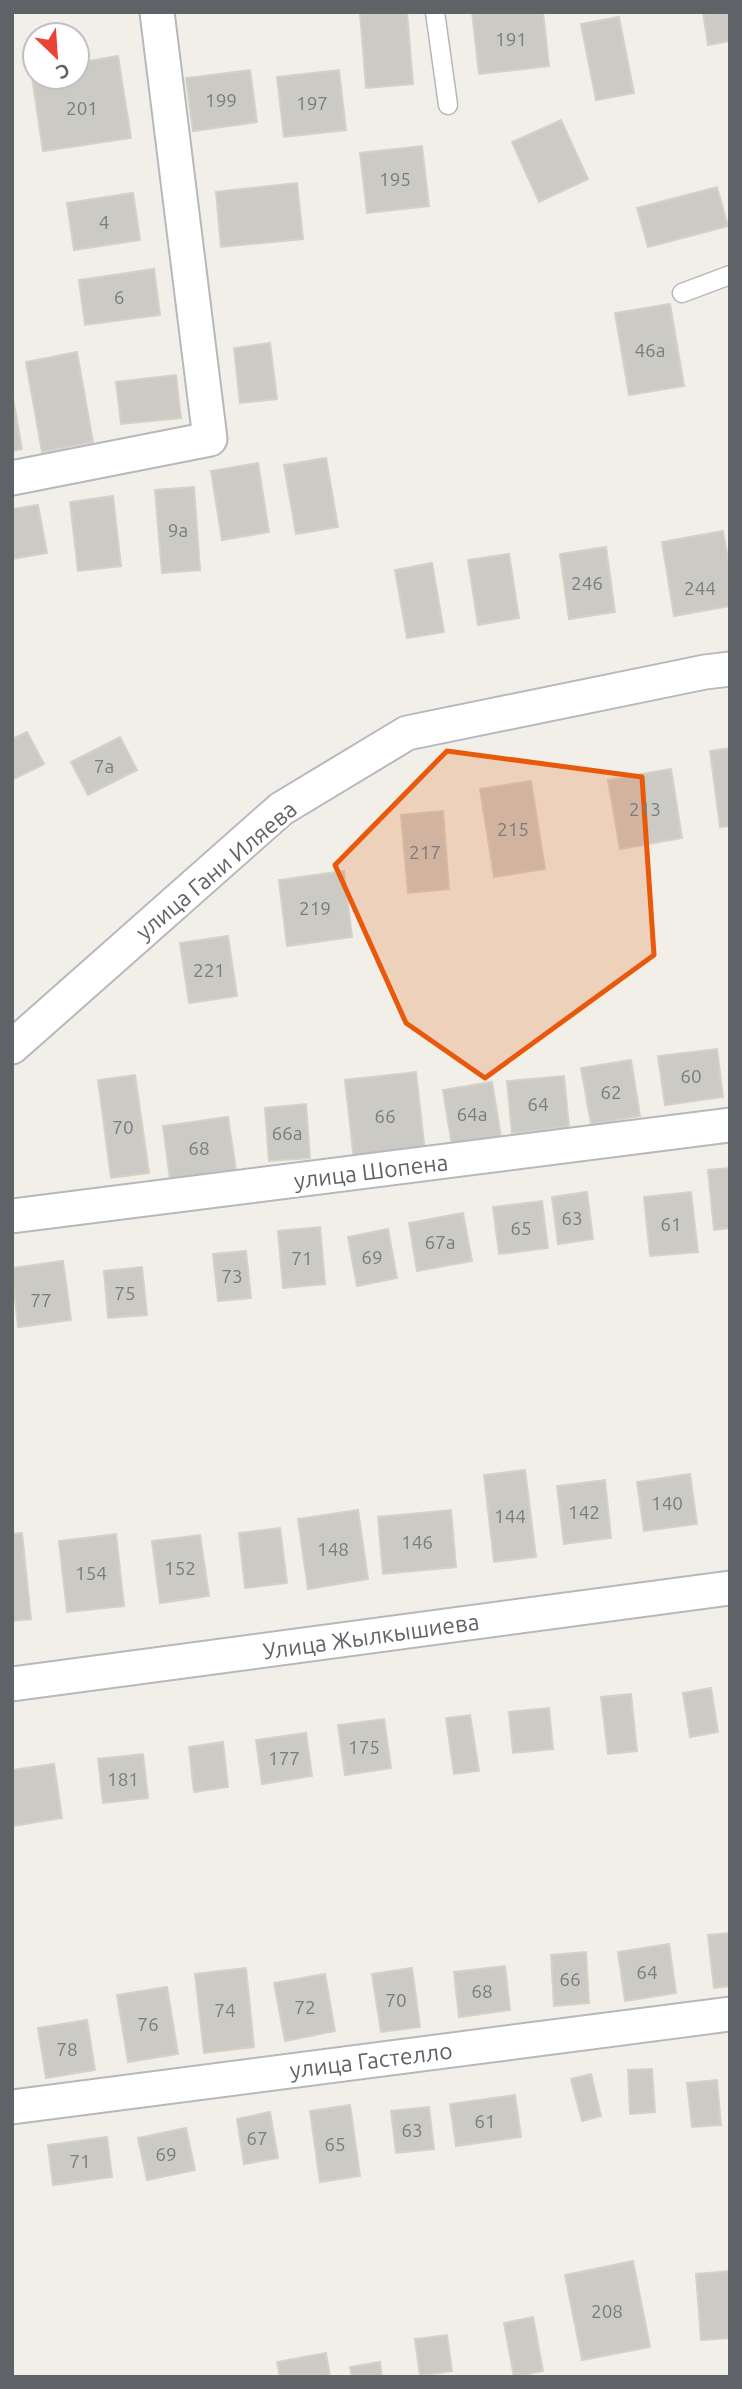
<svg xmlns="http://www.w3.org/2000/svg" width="742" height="2389" font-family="Ubuntu,sans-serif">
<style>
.building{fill:#cccac5;stroke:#d6d1c6;stroke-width:2}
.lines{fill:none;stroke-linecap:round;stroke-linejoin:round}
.lane-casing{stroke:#b5b8bc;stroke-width:21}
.street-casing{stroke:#b5b8bc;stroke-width:37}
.lane{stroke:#fff;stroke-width:18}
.street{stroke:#fff;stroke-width:33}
.marked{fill:#e8590c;fill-opacity:0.2;stroke:#e8590c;stroke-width:5;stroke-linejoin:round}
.labels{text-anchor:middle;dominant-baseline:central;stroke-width:7;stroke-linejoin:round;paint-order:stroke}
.number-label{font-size:19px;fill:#7a7d7f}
.street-label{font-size:23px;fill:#5f6368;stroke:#fff}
</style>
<rect width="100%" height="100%" fill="#f1efe8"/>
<g class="building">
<polygon points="360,12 407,12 413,84 366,88"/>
<polygon points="472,12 543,12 549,66 479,74"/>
<polygon points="703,12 730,12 730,41 708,45"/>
<polygon points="619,17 634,93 596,100 581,24"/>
<polygon points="118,56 131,138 43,151 31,70 35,69 35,77 77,77 77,63"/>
<polygon points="250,70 257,122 193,131 186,78"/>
<polygon points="339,70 346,130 284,137 277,77"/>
<polygon points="561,120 588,179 539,202 512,142"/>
<polygon points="422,146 429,206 367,213 360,153"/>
<polygon points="297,183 303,239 221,247 216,192"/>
<polygon points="717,187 728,226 648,247 637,208"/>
<polygon points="133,193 140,240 74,250 67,203"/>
<polygon points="154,269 160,315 85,325 79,280"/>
<polygon points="670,304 684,386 629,395 615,313"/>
<polygon points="270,343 277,399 240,403 234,348"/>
<polygon points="77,352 93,442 42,452 26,362"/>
<polygon points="176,375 181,418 121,424 116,382"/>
<polygon points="12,392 22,449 12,451"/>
<polygon points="326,458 338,527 296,534 284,465"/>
<polygon points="258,463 269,532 222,540 211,471"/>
<polygon points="194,487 200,570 162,573 155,490"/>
<polygon points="113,496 121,566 78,571 70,502"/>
<polygon points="38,505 47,553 12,559 12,509"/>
<polygon points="723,531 730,570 730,606 674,616 662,542"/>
<polygon points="606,547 615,612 569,619 560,554"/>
<polygon points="509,554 519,618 478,625 468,560"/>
<polygon points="432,563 444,632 407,638 395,570"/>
<polygon points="27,732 44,764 12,780 12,739"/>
<polygon points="120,737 137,770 88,795 71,762"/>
<polygon points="730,748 730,826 720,827 710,751"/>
<polygon points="671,769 682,838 620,849 608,780"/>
<polygon points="531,781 545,869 494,877 480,789"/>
<polygon points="443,811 449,889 408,893 401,815"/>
<polygon points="344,871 352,937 287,946 279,880"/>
<polygon points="228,936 237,996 189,1003 180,943"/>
<polygon points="717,1049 723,1097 665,1105 658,1056"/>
<polygon points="631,1060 640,1116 591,1124 581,1068"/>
<polygon points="416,1072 425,1152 354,1160 345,1080"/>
<polygon points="135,1075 149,1173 111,1178 98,1080"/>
<polygon points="564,1076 569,1127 512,1133 507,1081"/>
<polygon points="492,1082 501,1137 452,1146 443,1090"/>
<polygon points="306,1104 310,1158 269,1161 265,1108"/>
<polygon points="228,1117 236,1170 170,1179 163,1126"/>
<polygon points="730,1168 730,1228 714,1230 708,1170"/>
<polygon points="587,1192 593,1239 558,1244 552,1197"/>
<polygon points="691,1192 698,1252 650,1256 644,1197"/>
<polygon points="542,1201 548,1248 499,1254 493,1207"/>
<polygon points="463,1213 472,1261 417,1271 409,1223"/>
<polygon points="320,1227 325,1284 283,1288 278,1231"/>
<polygon points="388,1229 397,1278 357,1286 348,1237"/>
<polygon points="246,1251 251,1298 218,1301 213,1254"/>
<polygon points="63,1261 71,1320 18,1327 12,1268"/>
<polygon points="142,1267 147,1315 108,1318 104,1271"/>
<polygon points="525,1470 536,1557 494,1562 484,1475"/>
<polygon points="690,1474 697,1524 644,1531 637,1482"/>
<polygon points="605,1480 611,1538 564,1544 557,1486"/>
<polygon points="358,1510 368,1579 308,1589 298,1519"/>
<polygon points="451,1510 456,1567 383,1574 378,1517"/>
<polygon points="280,1528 287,1583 245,1588 239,1533"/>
<polygon points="22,1533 31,1619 12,1621 12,1534"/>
<polygon points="116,1534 124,1606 67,1612 59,1541"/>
<polygon points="200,1535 209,1596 160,1603 152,1541"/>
<polygon points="711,1688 718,1732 690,1737 683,1693"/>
<polygon points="631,1694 637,1751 608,1754 601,1697"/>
<polygon points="549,1708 553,1749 513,1753 509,1712"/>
<polygon points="470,1715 479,1771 454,1774 446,1718"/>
<polygon points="384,1719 391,1768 345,1775 338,1725"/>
<polygon points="306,1733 312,1776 262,1784 256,1740"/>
<polygon points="223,1742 228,1787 194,1792 189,1747"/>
<polygon points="143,1754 148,1798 103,1803 98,1759"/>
<polygon points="54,1764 62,1818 12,1826 12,1770"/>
<polygon points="730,1933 730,1986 714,1988 708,1935"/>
<polygon points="669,1944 676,1993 625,2001 618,1952"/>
<polygon points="586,1952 589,2003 554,2006 551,1955"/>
<polygon points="505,1966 510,2010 459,2017 454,1972"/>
<polygon points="246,1968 254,2047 204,2053 195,1974"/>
<polygon points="412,1968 420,2027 381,2032 372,1974"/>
<polygon points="325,1974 335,2031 285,2041 274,1983"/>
<polygon points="167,1987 178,2054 128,2062 117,1995"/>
<polygon points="87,2020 95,2070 46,2078 38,2028"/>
<polygon points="652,2069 655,2112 630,2114 628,2070"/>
<polygon points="591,2074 601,2116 582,2121 571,2079"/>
<polygon points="717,2080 721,2125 692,2127 687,2083"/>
<polygon points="515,2095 521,2137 456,2146 450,2104"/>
<polygon points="350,2105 360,2176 320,2182 310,2111"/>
<polygon points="429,2107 434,2149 396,2153 391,2111"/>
<polygon points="270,2112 278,2158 244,2164 237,2119"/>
<polygon points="186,2128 195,2170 147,2180 138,2138"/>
<polygon points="107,2137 112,2177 53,2185 48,2145"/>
<polygon points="633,2261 650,2347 582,2360 565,2275"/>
<polygon points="730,2271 730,2338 701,2340 696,2274"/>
<polygon points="533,2317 543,2371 514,2377 504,2323"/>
<polygon points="447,2335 452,2371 420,2376 415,2339"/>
<polygon points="326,2353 330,2377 280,2377 277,2362"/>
<polygon points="380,2362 382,2377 352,2377 350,2367"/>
</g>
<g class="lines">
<defs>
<g id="lane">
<polyline points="435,12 448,105"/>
<polyline points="682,293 730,275"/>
</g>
<g id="street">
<polyline points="12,478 210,439 157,12"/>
<polyline points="12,1047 281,809 407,733 705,672 730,669"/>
<polyline points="12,1216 730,1125"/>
<polyline points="12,1684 730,1588"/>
<polyline points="12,2107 730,2014"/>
</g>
</defs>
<use href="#lane" class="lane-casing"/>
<use href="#street" class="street-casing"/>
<use href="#lane" class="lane"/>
<use href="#street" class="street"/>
</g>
<path class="marked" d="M 447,751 L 642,777 L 654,955 L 485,1078 L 406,1023 L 335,865 Z"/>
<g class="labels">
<g class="number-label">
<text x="511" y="39">191</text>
<text x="221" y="100">199</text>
<text x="312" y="103">197</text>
<text x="82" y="108">201</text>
<text x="395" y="179">195</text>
<text x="104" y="222">4</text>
<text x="119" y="297">6</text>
<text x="650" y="350">46а</text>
<text x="178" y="530">9а</text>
<text x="587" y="583">246</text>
<text x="700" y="588">244</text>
<text x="104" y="766">7а</text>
<text x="645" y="809">213</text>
<text x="513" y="829">215</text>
<text x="425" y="852">217</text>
<text x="315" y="908">219</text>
<text x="209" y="970">221</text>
<text x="691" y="1076">60</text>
<text x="611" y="1092">62</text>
<text x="538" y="1104">64</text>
<text x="472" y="1114">64а</text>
<text x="385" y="1116">66</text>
<text x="123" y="1127">70</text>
<text x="287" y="1133">66а</text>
<text x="199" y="1148">68</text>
<text x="572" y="1218">63</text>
<text x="671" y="1224">61</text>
<text x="521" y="1228">65</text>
<text x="440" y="1242">67а</text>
<text x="372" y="1257">69</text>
<text x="302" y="1258">71</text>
<text x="232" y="1276">73</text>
<text x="125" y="1293">75</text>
<text x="41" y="1300">77</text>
<text x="667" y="1503">140</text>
<text x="584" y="1512">142</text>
<text x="510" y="1516">144</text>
<text x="417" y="1542">146</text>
<text x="333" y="1549">148</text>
<text x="180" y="1568">152</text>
<text x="91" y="1573">154</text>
<text x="364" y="1747">175</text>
<text x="284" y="1758">177</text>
<text x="123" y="1779">181</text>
<text x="647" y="1972">64</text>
<text x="570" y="1979">66</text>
<text x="482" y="1991">68</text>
<text x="396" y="2000">70</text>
<text x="305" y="2007">72</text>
<text x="225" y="2010">74</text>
<text x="148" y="2024">76</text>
<text x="67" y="2049">78</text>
<text x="485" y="2121">61</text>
<text x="412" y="2130">63</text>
<text x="257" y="2138">67</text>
<text x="335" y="2144">65</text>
<text x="166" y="2154">69</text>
<text x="80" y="2161">71</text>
<text x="607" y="2311">208</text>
</g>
<g class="street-label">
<text transform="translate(216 870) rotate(-40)">улица Гани Иляева</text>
<text transform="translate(371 1171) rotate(-7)">улица Шопена</text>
<text transform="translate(371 1636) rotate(-8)">Улица Жылкышиева</text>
<text transform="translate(371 2060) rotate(-7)">улица Гастелло</text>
</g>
</g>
<rect width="742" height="2389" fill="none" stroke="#5f6368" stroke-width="28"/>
<g transform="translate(56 56) rotate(155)"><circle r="33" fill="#ffffff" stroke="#bfc1c3" stroke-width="2"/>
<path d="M0-5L12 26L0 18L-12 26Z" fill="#ea4335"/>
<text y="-10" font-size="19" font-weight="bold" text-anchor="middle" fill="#5f6368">С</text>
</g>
</svg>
